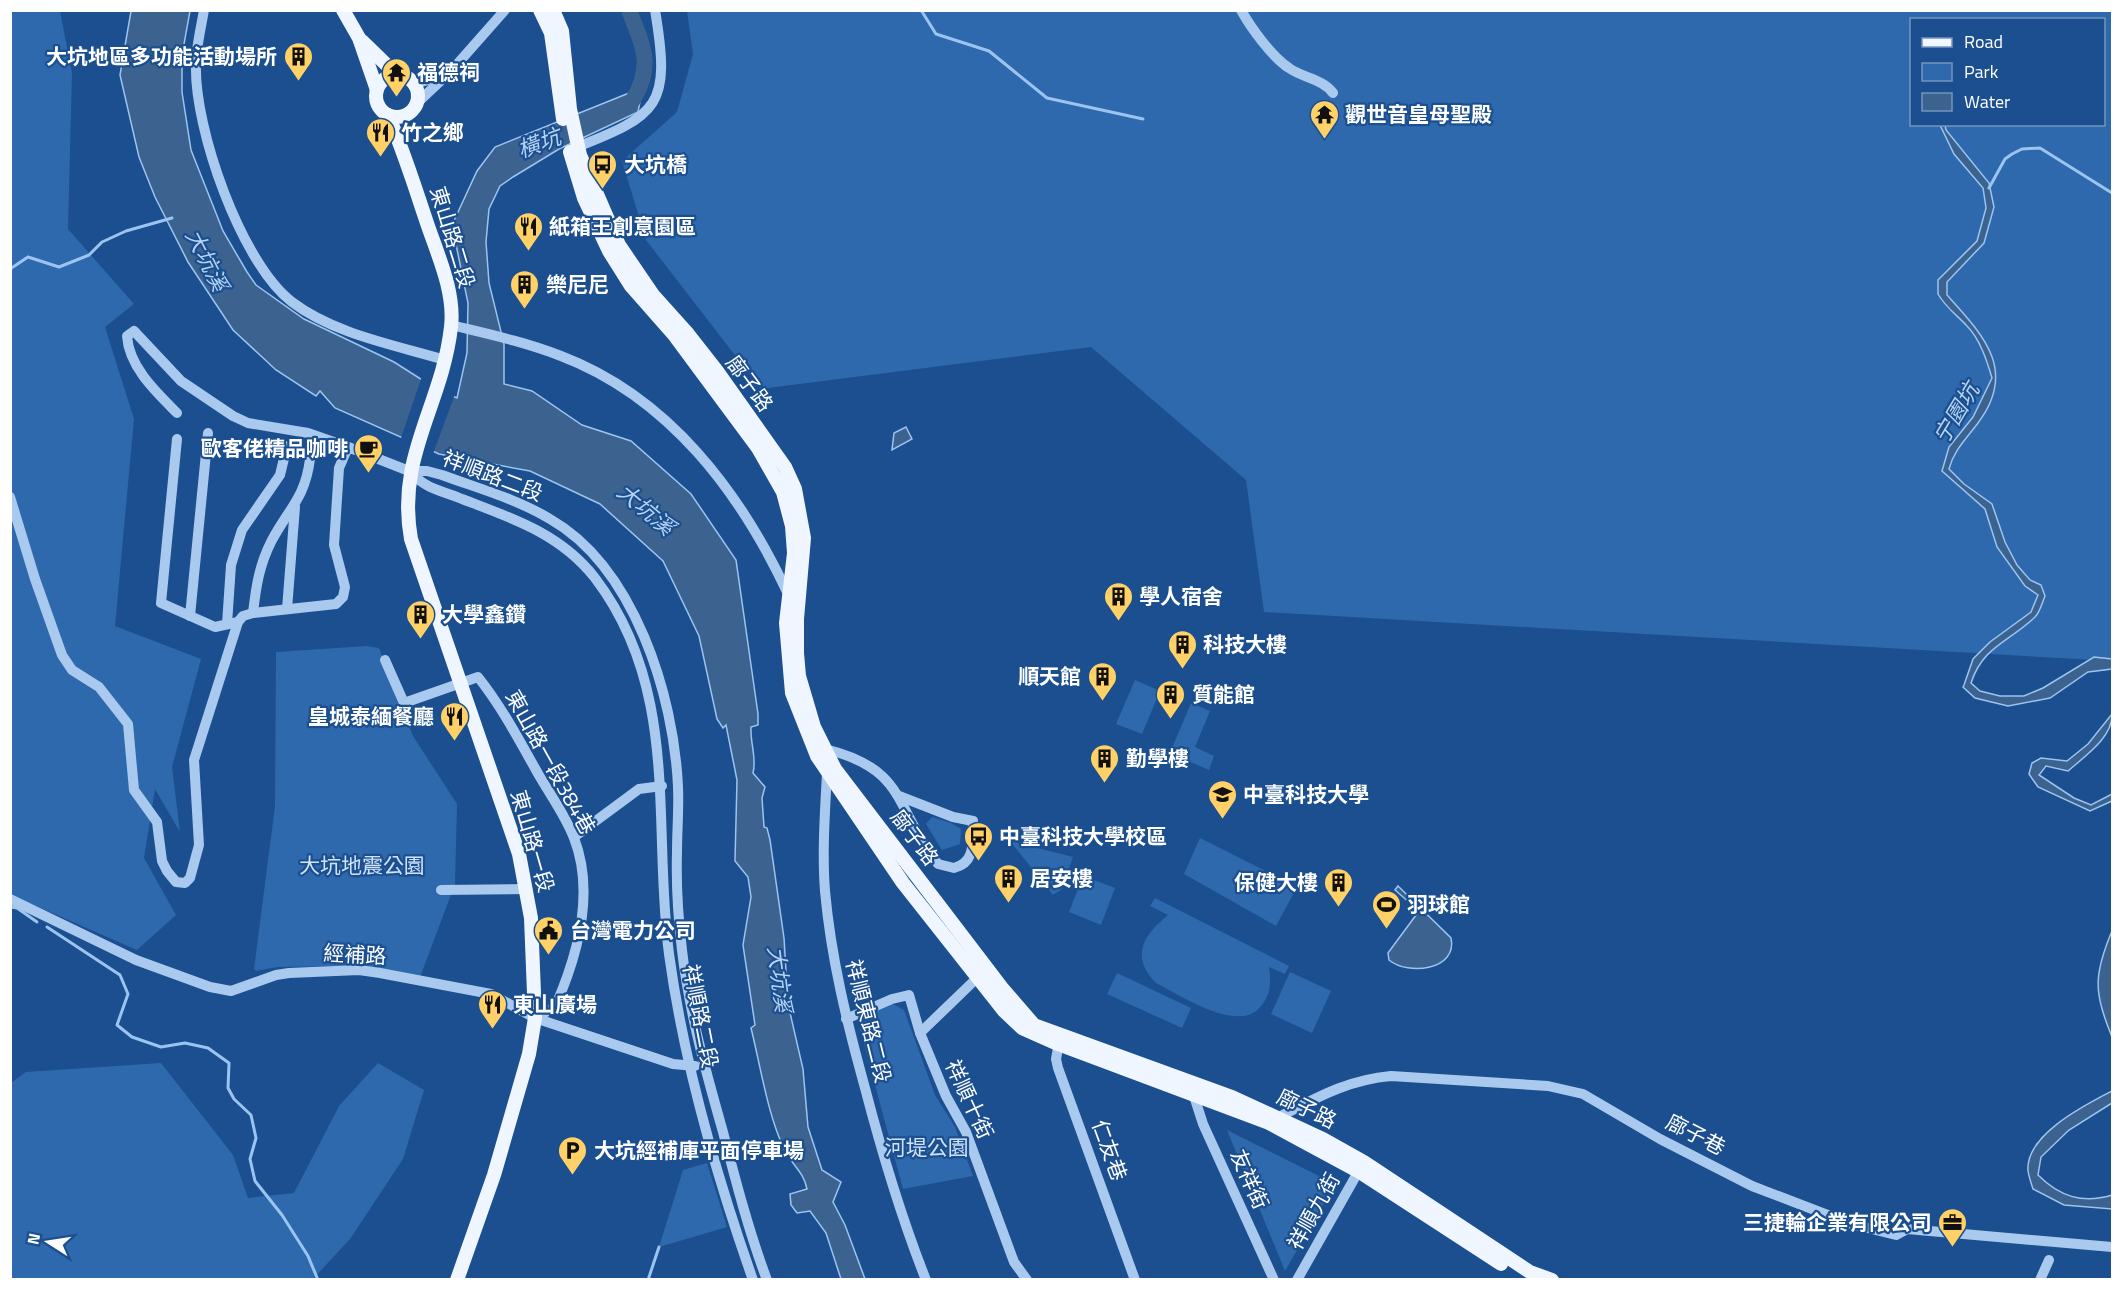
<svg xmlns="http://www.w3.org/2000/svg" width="2123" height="1290" font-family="'Titillium Web','Noto Sans TC',sans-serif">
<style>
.green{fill:#2e69ad;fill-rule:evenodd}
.water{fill:#3c6290;stroke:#9cc4f0;stroke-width:1.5}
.pier{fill:#1b4f8f}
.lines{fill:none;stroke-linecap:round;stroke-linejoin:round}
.stream{stroke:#9cc4f0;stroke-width:3}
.river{stroke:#3c6290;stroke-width:16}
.minor{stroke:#a9c9ee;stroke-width:10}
.major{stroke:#f0f6ff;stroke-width:14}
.labels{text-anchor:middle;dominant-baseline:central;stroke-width:4.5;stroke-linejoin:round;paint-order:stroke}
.poi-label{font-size:21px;font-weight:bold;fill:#fff;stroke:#1b4f8f;text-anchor:start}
.street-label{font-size:21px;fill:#fff;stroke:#1b4f8f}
.park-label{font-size:21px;fill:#cfe3fa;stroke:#1b4f8f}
.water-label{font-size:22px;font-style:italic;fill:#b5d3f5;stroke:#1b4f8f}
</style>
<rect width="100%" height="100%" fill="#1b4f8f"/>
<g class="green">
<polygon points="11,11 60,11 72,73 68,229 134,304 105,327 134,419 115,626 201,659 172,767 180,832 155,789 144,858 176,915 137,950 11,895"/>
<path d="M 687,11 L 2112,11 L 2112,661 L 1264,612 L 1246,480 L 1091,347 L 761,389 L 646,240 L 622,161 L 677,112 L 693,54 ZM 1912,20 L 2104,20 L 2104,124 L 1912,124 Z"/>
<polygon points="367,646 379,648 413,736 457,804 455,884 420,977 361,966 277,967 256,971 254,969 275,806 276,652"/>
<polygon points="1135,680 1160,691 1142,734 1116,724"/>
<polygon points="1191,703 1210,711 1195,747 1214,756 1209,770 1170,753"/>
<polygon points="932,817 951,823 961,829 960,844 942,850 926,824"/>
<polygon points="1200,838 1297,887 1276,926 1184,874"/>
<polygon points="1010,841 1073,857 1062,889 1053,895"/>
<polygon points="1083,876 1115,888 1101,925 1069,912"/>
<path d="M 1155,898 L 1289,966 L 1285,974 L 1269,967 C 1271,982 1271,994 1261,1006 C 1240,1035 1180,995 1156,983 C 1130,957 1143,935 1168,915 L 1150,906 Z"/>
<polygon points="1290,972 1331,991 1312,1033 1271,1014"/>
<polygon points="1117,973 1191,1008 1182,1028 1107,994"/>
<polygon points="893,1004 904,1010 935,1095 955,1127 973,1176 903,1189 860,1029 862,1018"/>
<polygon points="161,1063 233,1155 248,1198 294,1193 339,1106 378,1063 424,1090 403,1159 350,1239 313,1279 11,1279 11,1083 26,1072"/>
<polygon points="1227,1130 1335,1184 1285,1271"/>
<polygon points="707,1163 727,1227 659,1247 683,1170"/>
</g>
<g class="water">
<path d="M 131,11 L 190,11 L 182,55 L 182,92 L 191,150 L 223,231 L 247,272 L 256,285 L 304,319 L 394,362 L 438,390 L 457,398 L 467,353 L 468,303 L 452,225 L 477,171 L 495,147 L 634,91 L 644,80 L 638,112 L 559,149 L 513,177 L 500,186 L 489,209 L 486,242 L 489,283 L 504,344 L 504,384 L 532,391 L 582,425 L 631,441 L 691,494 L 736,560 L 758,714 L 758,725 L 751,727 C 750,744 757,757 753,773 L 765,787 L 762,798 L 764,827 L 767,828 L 770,840 L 784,938 L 788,1004 L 803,1069 L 808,1127 L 822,1170 L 841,1182 L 833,1202 L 845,1225 L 865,1279 L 841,1279 L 826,1233 L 810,1211 L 797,1213 L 791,1205 L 790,1194 L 807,1189 C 804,1172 791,1164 784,1149 C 767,1112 761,1068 751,1028 L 755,1025 L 743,945 L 751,897 L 748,877 L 735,861 L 737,780 L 726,725 L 723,728 L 717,719 L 699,636 L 663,561 L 600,504 L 530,471 L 439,454 L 335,408 L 320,391 L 316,396 L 276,370 L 233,330 L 188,262 L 155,197 L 139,157 L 120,75 Z"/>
<path d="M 1945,125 L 1946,130 L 1989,183 L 1994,207 L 1984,243 L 1947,282 L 1947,295 C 1983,335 2018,370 1978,423 C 1966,439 1954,450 1949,469 L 1964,484 L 1992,504 L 2005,542 L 2017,565 L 2030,580 L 2041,585 L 2045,596 C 2042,603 2040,612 2035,617 C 2009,642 1983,646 1971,683 L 1980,691 L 2000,696 L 2024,696 L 2043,688 L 2094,657 L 2112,659 L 2112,669 L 2088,672 L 2050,698 L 2008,706 L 1975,698 L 1963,687 L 1964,685 L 1973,659 L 1990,642 L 2031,612 L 2038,595 L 2025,586 L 1997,547 L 1985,509 L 1942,471 L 1949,447 L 1973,417 L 1992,378 C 1987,361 1980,339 1967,326 C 1957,315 1946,308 1938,294 L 1938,280 L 1977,241 L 1986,208 L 1983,188 L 1954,154 L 1940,125 Z"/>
<polygon points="906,427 912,439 892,450 894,433"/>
<path d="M 2112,714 C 2113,737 2085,756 2068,771 L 2046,766 L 2039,775 L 2074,798 L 2091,805 L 2112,794 L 2112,801 L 2090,811 L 2038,787 L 2029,774 L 2032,763 L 2041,758 L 2067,761 L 2088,744 Z"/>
<path d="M 1398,886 L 1451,938 C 1458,970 1408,976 1389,960 L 1388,953 L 1419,911 L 1395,890 Z"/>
<path d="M 2112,931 L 2112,1037 C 2094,992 2093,976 2112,931 Z"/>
<path d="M 2112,1091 L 2112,1103 L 2069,1130 L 2041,1157 L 2038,1175 C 2060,1197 2083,1204 2112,1195 L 2112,1209 L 2064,1205 L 2033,1189 C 2031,1183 2029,1177 2028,1171 C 2025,1135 2085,1105 2112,1091 Z"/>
</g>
<polygon class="pier" points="422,376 455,394 433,454 400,441"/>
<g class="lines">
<g class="stream">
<polyline points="921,10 936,34 989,51 1047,98 1143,119"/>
<polyline points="1989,188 2005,159 2012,154 2022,149 2040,148 2112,193"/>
<polyline points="10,269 28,257 59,267 89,255 102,242 126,231 172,218"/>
<polyline points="10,907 17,908 37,922"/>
<polyline points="47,927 120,975 128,994 117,1025 132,1037 161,1047 185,1043 208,1048 229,1063 228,1088 234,1099 251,1115 256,1138 250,1159 255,1181 282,1215 308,1256 318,1280"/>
<polyline points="648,1280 659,1247"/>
</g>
<path class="river" d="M 629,10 C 643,47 654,64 633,100"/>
<g class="minor">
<path d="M 204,10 C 201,28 196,47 196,65 C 194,128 241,263 292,302 C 334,334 395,345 445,360"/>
<path d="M 1241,10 C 1251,28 1272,57 1289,68 C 1303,78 1323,79 1333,93"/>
<polyline points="414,84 442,76"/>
<polyline points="416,104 452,70 505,10"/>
<path d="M 572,149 C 660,115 671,106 655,10"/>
<path d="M 451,325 C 488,334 525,342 561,356 C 669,397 741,493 788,594"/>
<path d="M 177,413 C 156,392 129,367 127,336 L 134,331 L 181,381 L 233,416 L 248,423 L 308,433 L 348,447"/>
<polyline points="177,439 161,603 215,627 238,622"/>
<path d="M 409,471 C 429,491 438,489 462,499 C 512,518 561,534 595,578 C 681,691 652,824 669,954 C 684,1064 716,1175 753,1280"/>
<path d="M 10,497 L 35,579 L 62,655 L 72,670 L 99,687 L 128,724 L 134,790 L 157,822 L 162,861 L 167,871 L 176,882 L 185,883 L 190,878 L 199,845 L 194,760 L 238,622 L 243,616 L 253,613 L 336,604 L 343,597 L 345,587 L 334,545 L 339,468 L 348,447 L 409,471 L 427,471 L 442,475 C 477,488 517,499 550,519 C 634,567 674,695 678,787 C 679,808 677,830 677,852 C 676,885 678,917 682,950 C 689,1012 706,1072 723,1132 C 736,1182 749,1232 767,1280"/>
<polyline points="287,609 295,507"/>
<path d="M 253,613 C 256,587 259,566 271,542 C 288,509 305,499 310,459"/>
<polyline points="190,616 208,433"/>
<polyline points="227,624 231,565 242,530 280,475 287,446"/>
<path d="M 385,660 L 404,703 L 478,677 C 501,706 518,738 536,770 C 548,792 565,814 574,838 C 595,892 578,955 555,1007 L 535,1018"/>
<path d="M 825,749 C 908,769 894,809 938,864 L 954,868 C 977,862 972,840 973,821 L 953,817 L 899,796"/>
<path d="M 830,771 L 827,773 C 825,812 822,852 825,891 C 831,958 847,1023 865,1088 C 882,1153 901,1217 926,1280"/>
<polyline points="574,837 639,789 662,786"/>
<polyline points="441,890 527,889"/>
<polyline points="10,899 136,960 210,987 231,991 276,975 289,973 359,970 380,973 491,994 535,1018 673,1064 695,1066"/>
<polyline points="846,1019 892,999 909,995 920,1033 946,1096 966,1132 1014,1262 1027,1280"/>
<polyline points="920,1033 977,978"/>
<polyline points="1060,1037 1056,1059 1058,1068 1135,1280"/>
<polyline points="1193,1093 1203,1124 1274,1280"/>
<path d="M 1273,1120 C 1313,1100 1345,1080 1391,1076 L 1548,1086 L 1583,1094 L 1660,1139 L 1752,1186 L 1851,1224 L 1896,1235 L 1907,1229 L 2112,1247"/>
<polyline points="1297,1280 1362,1165"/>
<polyline points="2040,1280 2049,1260"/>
</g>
<g class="major">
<polyline points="343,10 359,38 377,90"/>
<polyline points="540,10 551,33 563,119"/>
<polyline points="553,10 562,31 570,109 580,155 619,245 653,295 688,334 717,371 785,467 795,489 804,538 797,619 797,653 799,676 814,727 835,769 1002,988 1034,1025 1232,1097 1323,1139 1364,1162 1530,1272 1552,1280"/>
<polyline points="362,41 397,75"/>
<circle cx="397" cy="96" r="21"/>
<path d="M 388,115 C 404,151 415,188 428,226 C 439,258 455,293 451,327 C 442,406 396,456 411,539 L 519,854 L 531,918 L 535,1018 L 529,1054 L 494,1175 L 457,1280"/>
<polyline points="570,152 584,198 609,251 631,286 675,336 758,448 783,492 792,526 794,553 786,623 792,693 817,756 903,883 1004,1011 1022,1028 1058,1044 1269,1123 1358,1171 1501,1264"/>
</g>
</g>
<defs>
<symbol id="building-pin" viewBox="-11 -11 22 30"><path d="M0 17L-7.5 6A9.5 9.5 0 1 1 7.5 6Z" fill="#ffd166" stroke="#1b4f8f"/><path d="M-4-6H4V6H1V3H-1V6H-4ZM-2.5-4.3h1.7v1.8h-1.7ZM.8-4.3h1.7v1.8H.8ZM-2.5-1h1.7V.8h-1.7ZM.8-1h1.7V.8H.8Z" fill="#111"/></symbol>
<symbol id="temple-pin" viewBox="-11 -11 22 30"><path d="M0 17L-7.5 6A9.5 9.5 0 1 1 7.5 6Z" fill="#ffd166" stroke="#1b4f8f"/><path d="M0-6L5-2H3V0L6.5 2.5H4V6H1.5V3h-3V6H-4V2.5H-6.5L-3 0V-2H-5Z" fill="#111"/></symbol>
<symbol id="restaurant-pin" viewBox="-11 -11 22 30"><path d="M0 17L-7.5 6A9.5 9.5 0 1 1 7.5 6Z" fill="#ffd166" stroke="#1b4f8f"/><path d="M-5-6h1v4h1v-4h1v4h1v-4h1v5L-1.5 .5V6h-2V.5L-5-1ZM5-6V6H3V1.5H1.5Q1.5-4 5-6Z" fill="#111"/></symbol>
<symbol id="bus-pin" viewBox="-11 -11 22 30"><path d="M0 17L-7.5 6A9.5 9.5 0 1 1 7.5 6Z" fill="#ffd166" stroke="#1b4f8f"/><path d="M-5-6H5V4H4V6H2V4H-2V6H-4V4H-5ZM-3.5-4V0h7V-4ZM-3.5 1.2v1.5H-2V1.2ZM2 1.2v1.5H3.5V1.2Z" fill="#111"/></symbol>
<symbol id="cafe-pin" viewBox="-11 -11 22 30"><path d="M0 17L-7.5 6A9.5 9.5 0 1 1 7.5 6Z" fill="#ffd166" stroke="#1b4f8f"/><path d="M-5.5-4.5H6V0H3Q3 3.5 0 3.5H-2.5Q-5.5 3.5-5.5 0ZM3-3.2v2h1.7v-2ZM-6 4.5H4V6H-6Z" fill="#111"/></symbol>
<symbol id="university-pin" viewBox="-11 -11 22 30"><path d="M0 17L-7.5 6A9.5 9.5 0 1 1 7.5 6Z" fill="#ffd166" stroke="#1b4f8f"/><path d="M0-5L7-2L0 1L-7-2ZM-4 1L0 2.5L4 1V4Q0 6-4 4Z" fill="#111"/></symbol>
<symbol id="stadium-pin" viewBox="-11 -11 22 30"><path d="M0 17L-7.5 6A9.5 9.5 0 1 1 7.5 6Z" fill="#ffd166" stroke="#1b4f8f"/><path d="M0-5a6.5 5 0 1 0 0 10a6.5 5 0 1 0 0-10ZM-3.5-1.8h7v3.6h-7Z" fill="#111"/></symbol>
<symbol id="civic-pin" viewBox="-11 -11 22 30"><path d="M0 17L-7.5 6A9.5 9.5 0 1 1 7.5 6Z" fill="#ffd166" stroke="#1b4f8f"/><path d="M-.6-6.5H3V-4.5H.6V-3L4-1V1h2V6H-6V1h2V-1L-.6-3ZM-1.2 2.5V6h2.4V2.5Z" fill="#111"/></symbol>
<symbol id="parking-pin" viewBox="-11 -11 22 30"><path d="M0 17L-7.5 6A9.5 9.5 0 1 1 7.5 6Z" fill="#ffd166" stroke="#1b4f8f"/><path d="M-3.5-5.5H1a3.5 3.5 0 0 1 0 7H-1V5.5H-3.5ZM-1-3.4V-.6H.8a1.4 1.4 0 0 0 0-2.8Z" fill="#111"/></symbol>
<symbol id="office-pin" viewBox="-11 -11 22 30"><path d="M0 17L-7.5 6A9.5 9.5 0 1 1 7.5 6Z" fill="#ffd166" stroke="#1b4f8f"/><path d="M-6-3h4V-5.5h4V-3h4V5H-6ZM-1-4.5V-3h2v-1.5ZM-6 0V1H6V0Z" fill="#111"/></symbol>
</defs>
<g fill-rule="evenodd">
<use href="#building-pin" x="282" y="40" width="33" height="45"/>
<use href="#temple-pin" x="380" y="56" width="33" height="45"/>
<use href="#temple-pin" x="1308" y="98" width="33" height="45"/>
<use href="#restaurant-pin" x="364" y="116" width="33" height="45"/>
<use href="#bus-pin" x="586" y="148" width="33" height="45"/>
<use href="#restaurant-pin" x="512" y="210" width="33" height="45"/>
<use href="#building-pin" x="508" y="268" width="33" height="45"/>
<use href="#cafe-pin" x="352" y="432" width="33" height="45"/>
<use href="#building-pin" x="1102" y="580" width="33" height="45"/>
<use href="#building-pin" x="404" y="598" width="33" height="45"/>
<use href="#building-pin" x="1166" y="628" width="33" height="45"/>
<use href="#building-pin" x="1086" y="660" width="33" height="45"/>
<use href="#building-pin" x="1154" y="678" width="33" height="45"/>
<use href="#restaurant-pin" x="438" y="700" width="33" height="45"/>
<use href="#building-pin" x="1088" y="742" width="33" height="45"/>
<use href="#university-pin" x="1206" y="778" width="33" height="45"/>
<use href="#bus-pin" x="962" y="820" width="33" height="45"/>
<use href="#building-pin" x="992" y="862" width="33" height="45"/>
<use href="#building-pin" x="1322" y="866" width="33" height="45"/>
<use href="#stadium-pin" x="1370" y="888" width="33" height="45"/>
<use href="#civic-pin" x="532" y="914" width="33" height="45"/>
<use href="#restaurant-pin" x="476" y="988" width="33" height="45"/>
<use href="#parking-pin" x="556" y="1134" width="33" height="45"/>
<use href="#office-pin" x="1936" y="1206" width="33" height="45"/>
</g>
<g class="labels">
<g class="poi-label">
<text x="277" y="56" text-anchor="end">大坑地區多功能活動場所</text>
<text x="417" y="72">福德祠</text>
<text x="1345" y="114">觀世音皇母聖殿</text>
<text x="401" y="132">竹之鄉</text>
<text x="624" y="164">大坑橋</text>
<text x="549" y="226">紙箱王創意園區</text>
<text x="546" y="284">樂尼尼</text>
<text x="348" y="448" text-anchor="end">歐客佬精品咖啡</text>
<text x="1139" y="596">學人宿舍</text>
<text x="442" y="614">大學鑫鑽</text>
<text x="1203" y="644">科技大樓</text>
<text x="1081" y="676" text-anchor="end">順天館</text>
<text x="1192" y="694">質能館</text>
<text x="434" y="716" text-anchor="end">皇城泰緬餐廳</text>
<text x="1126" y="758">勤學樓</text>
<text x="1243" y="794">中臺科技大學</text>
<text x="999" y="836">中臺科技大學校區</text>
<text x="1030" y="878">居安樓</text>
<text x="1318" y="882" text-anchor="end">保健大樓</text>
<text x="1407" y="904">羽球館</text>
<text x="570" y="930">台灣電力公司</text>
<text x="513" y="1004">東山廣場</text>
<text x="594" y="1150">大坑經補庫平面停車場</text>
<text x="1932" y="1222" text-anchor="end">三捷輪企業有限公司</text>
</g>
<g class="street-label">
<text transform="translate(453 237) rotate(73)">東山路二段</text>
<text transform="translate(750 383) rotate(54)">廍子路</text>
<text transform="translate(493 475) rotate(21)">祥順路二段</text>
<text transform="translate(551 762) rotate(61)">東山路一段384巷</text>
<text transform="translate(915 837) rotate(53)">廍子路</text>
<text transform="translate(533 841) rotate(74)">東山路一段</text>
<text transform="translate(355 954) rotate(3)">經補路</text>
<text transform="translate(701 1016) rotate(79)">祥順路二段</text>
<text transform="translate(869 1021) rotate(76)">祥順東路二段</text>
<text transform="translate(970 1099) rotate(65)">祥順十街</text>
<text transform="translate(1307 1108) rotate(26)">廍子路</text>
<text transform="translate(1696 1134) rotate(27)">廍子巷</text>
<text transform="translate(1110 1150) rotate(70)">仁友巷</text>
<text transform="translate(1250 1179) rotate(66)">友祥街</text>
<text transform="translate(1313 1211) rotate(-61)">祥順九街</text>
</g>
<g class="park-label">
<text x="362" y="865">大坑地震公園</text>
<text x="927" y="1147">河堤公園</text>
</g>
<g class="water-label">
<text transform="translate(539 143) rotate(-20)">橫坑</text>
<text transform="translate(207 260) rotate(63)">大坑溪</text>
<text transform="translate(1956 413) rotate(-59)">宁園坑</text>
<text transform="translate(646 509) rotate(40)">大坑溪</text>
<text transform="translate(780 979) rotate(83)">大坑溪</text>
</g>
</g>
<rect width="2123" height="1290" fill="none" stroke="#ffffff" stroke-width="24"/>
<rect x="1910" y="18" width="195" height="108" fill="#1b4f8f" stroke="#7695bc" stroke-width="1.5"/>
<rect x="1922" y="38" width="30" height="9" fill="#f0f6ff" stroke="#7695bc" stroke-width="1.5"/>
<text x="1964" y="48" font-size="18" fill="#ffffff">Road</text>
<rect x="1922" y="63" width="30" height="18" fill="#2e69ad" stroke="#7695bc" stroke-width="1.5"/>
<text x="1964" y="78" font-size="18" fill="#ffffff">Park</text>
<rect x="1922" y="93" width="30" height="18" fill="#3c6290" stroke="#7695bc" stroke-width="1.5"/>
<text x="1964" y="108" font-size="18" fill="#ffffff">Water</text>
<g transform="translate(48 1242) rotate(282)" stroke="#1b4f8f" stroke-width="4.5" paint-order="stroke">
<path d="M0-4.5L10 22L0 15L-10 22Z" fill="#ffffff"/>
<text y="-9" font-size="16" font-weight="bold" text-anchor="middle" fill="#ffffff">N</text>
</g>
</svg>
